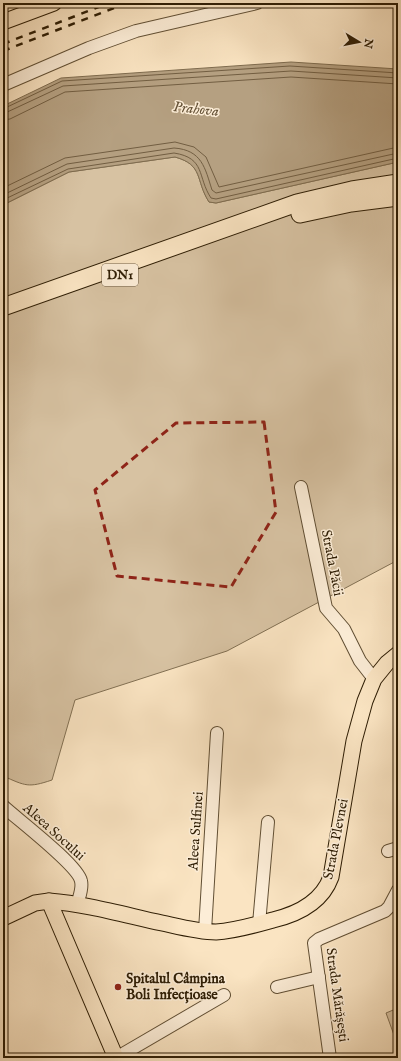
<svg xmlns="http://www.w3.org/2000/svg" width="401" height="1061" font-family="'IM FELL English',serif">
<style>
.green{fill:#d7c2a2;stroke:#827053}
.water{fill:#b5a081;stroke:#7f6c4f}
.lines{fill:none;stroke-linecap:round;stroke-linejoin:round}
.shore{stroke:#725e42;stroke-width:1}
.minor-casing{stroke:#614f34;stroke-width:14}
.major-casing{stroke:#2e1d04;stroke-width:17}
.highway-casing{stroke:#2e1d04;stroke-width:19}
.minor{stroke:#fcedd7;stroke-width:12}
.major{stroke:#fae4c2;stroke-width:15}
.highway{stroke:#fae4c2;stroke-width:17}
.rail{stroke:#2e1d04;stroke-width:2.5;stroke-dasharray:7 7;stroke-linecap:butt}
.marked{fill:none;stroke:#8f2418;stroke-width:3;stroke-dasharray:8 5;stroke-linejoin:round}
.poi-dot{fill:#8f2418;stroke:#fcedd7;stroke-width:1.5}
.labels{text-anchor:middle;dominant-baseline:central;stroke-width:3;stroke-linejoin:round;paint-order:stroke}
.shield{fill:#fcedd7;stroke:#6c5b43;stroke-width:1}
.shield-label{font-size:13px;font-weight:bold;fill:#2e1d04}
.street-label{font-size:14px;fill:#2e1d04;stroke:#fcedd7}
.poi-label{font-size:14px;font-weight:bold;fill:#2e1d04;stroke:#fcedd7;text-anchor:start}
.water-label{font-size:15px;font-style:italic;fill:#645136;stroke:#fcedd7}
</style>
<rect width="100%" height="100%" fill="#fae4c2"/>
<filter id="stains"><feTurbulence type="fractalNoise" baseFrequency=".005" numOctaves="4"/><feColorMatrix values="0 0 0 0 .2 0 0 0 0 .09 0 0 0 0 .02 0 0 0 .5 -.17"/></filter>
<radialGradient id="worn" r=".72"><stop offset=".6" stop-color="#630" stop-opacity="0"/><stop offset="1" stop-color="#630" stop-opacity=".3"/></radialGradient>
<g class="green">
<path d="M 175,157 C 204,165 195,180 209,202 L 216,203 L 398,162 L 398,560 L 227,651 L 75,700 L 52,780 C 28,788 26,786 3,776 L 3,205 L 69,172 Z"/>
<polygon points="398,1008 398,1046 386,1013"/>
</g>
<path class="water" d="M 291,62 L 398,69 L 398,162 L 216,203 L 209,202 C 195,180 204,165 175,157 L 69,172 L 3,205 L 3,106 L 61,78 Z"/>
<g class="lines">
<g class="shore">
<polyline points="3,109 62,81 290,66 398,73"/>
<polyline points="3,114 63,86 291,71 398,78"/>
<polyline points="3,120 10,119 65,92 291,77 398,84"/>
<polyline points="3,188 65,158 175,142 194,147 206,157 219,187 398,147"/>
<path d="M 3,195 L 67,164 L 174,148 C 202,150 205,168 212,190 L 216,193 L 398,153"/>
<path d="M 3,200 L 68,169 L 174,153 C 206,158 197,177 211,198 L 216,199 L 398,158"/>
</g>
<defs>
<g id="minor">
<polyline points="3,85 89,48 136,31 257,3"/>
<polyline points="301,487 326,608 344,629 360,661 374,679"/>
<path d="M 3,806 C 17,819 78,865 81,881 C 83,889 79,897 77,905"/>
<polyline points="388,851 398,848"/>
<polyline points="259,924 268,822"/>
<polyline points="205,931 217,733"/>
<polyline points="277,987 319,977"/>
<polyline points="116,1058 224,995"/>
<polyline points="330,1058 314,943 319,939 385,911 389,907 398,890"/>
</g>
<g id="major">
<polyline points="3,22 54,3"/>
<polyline points="49,901 116,1058"/>
<path d="M 3,918 L 35,903 L 49,901 C 87,904 125,915 162,923 C 180,927 198,932 216,932 C 235,931 255,925 273,920 C 298,914 322,902 331,877 L 354,741 L 365,701 L 374,679 L 387,663 L 398,654"/>
</g>
<g id="highway">
<polyline points="300,214 351,203 398,197"/>
<polyline points="3,307 297,203 352,190 398,183"/>
</g>
</defs>
<use href="#minor" class="minor-casing"/>
<use href="#major" class="major-casing"/>
<use href="#highway" class="highway-casing"/>
<use href="#minor" class="minor"/>
<use href="#major" class="major"/>
<use href="#highway" class="highway"/>
<g class="rail">
<polyline points="3,44 109,3"/>
<polyline points="3,51 127,3"/>
</g>
</g>
<path class="marked" d="M 264,422 L 276,512 L 231,587 L 117,576 L 95,490 L 176,423 Z"/>
<circle class="poi-dot" cx="118" cy="987" r="4"/>
<g class="labels">
<rect class="shield" x="102" y="264" width="36" height="22" rx="3"/>
<g class="shield-label">
<text x="120" y="275">DN1</text>
</g>
<g class="street-label">
<text transform="translate(332 563) rotate(79)">Strada Păcii</text>
<text transform="translate(196 831) rotate(-86)">Aleea Sulfinei</text>
<text transform="translate(54 832) rotate(42)">Aleea Socului</text>
<text transform="translate(336 839) rotate(-79)">Strada Plevnei</text>
<text transform="translate(337 995) rotate(82)">Strada Mărășești</text>
</g>
<g class="poi-label">
<text x="126" y="979">Spitalul Câmpina<tspan x="126" dy="16">Boli Infecțioase</tspan></text>
</g>
<g class="water-label">
<text transform="translate(196 109) rotate(6)">Prahova</text>
</g>
</g>
<rect width="401" height="1061" fill="none" stroke="#fae4c2" stroke-width="16"/>
<rect x="4" y="4" width="393" height="1053" fill="none" stroke="#2e1d04" stroke-width="2"/>
<rect x="8" y="8" width="385" height="1045" fill="none" stroke="#2e1d04"/>
<g transform="translate(359 42) rotate(100)" stroke="#fcedd7" stroke-width="3" paint-order="stroke">
<path d="M0-3L7 15L0 10L-7 15Z" fill="#2e1d04"/>
<text y="-6" font-size="11" font-weight="bold" text-anchor="middle" fill="#2e1d04">N</text>
</g>
<rect width="100%" height="100%" filter="url(#stains)"/>
<rect width="100%" height="100%" fill="url(#worn)"/>
</svg>
